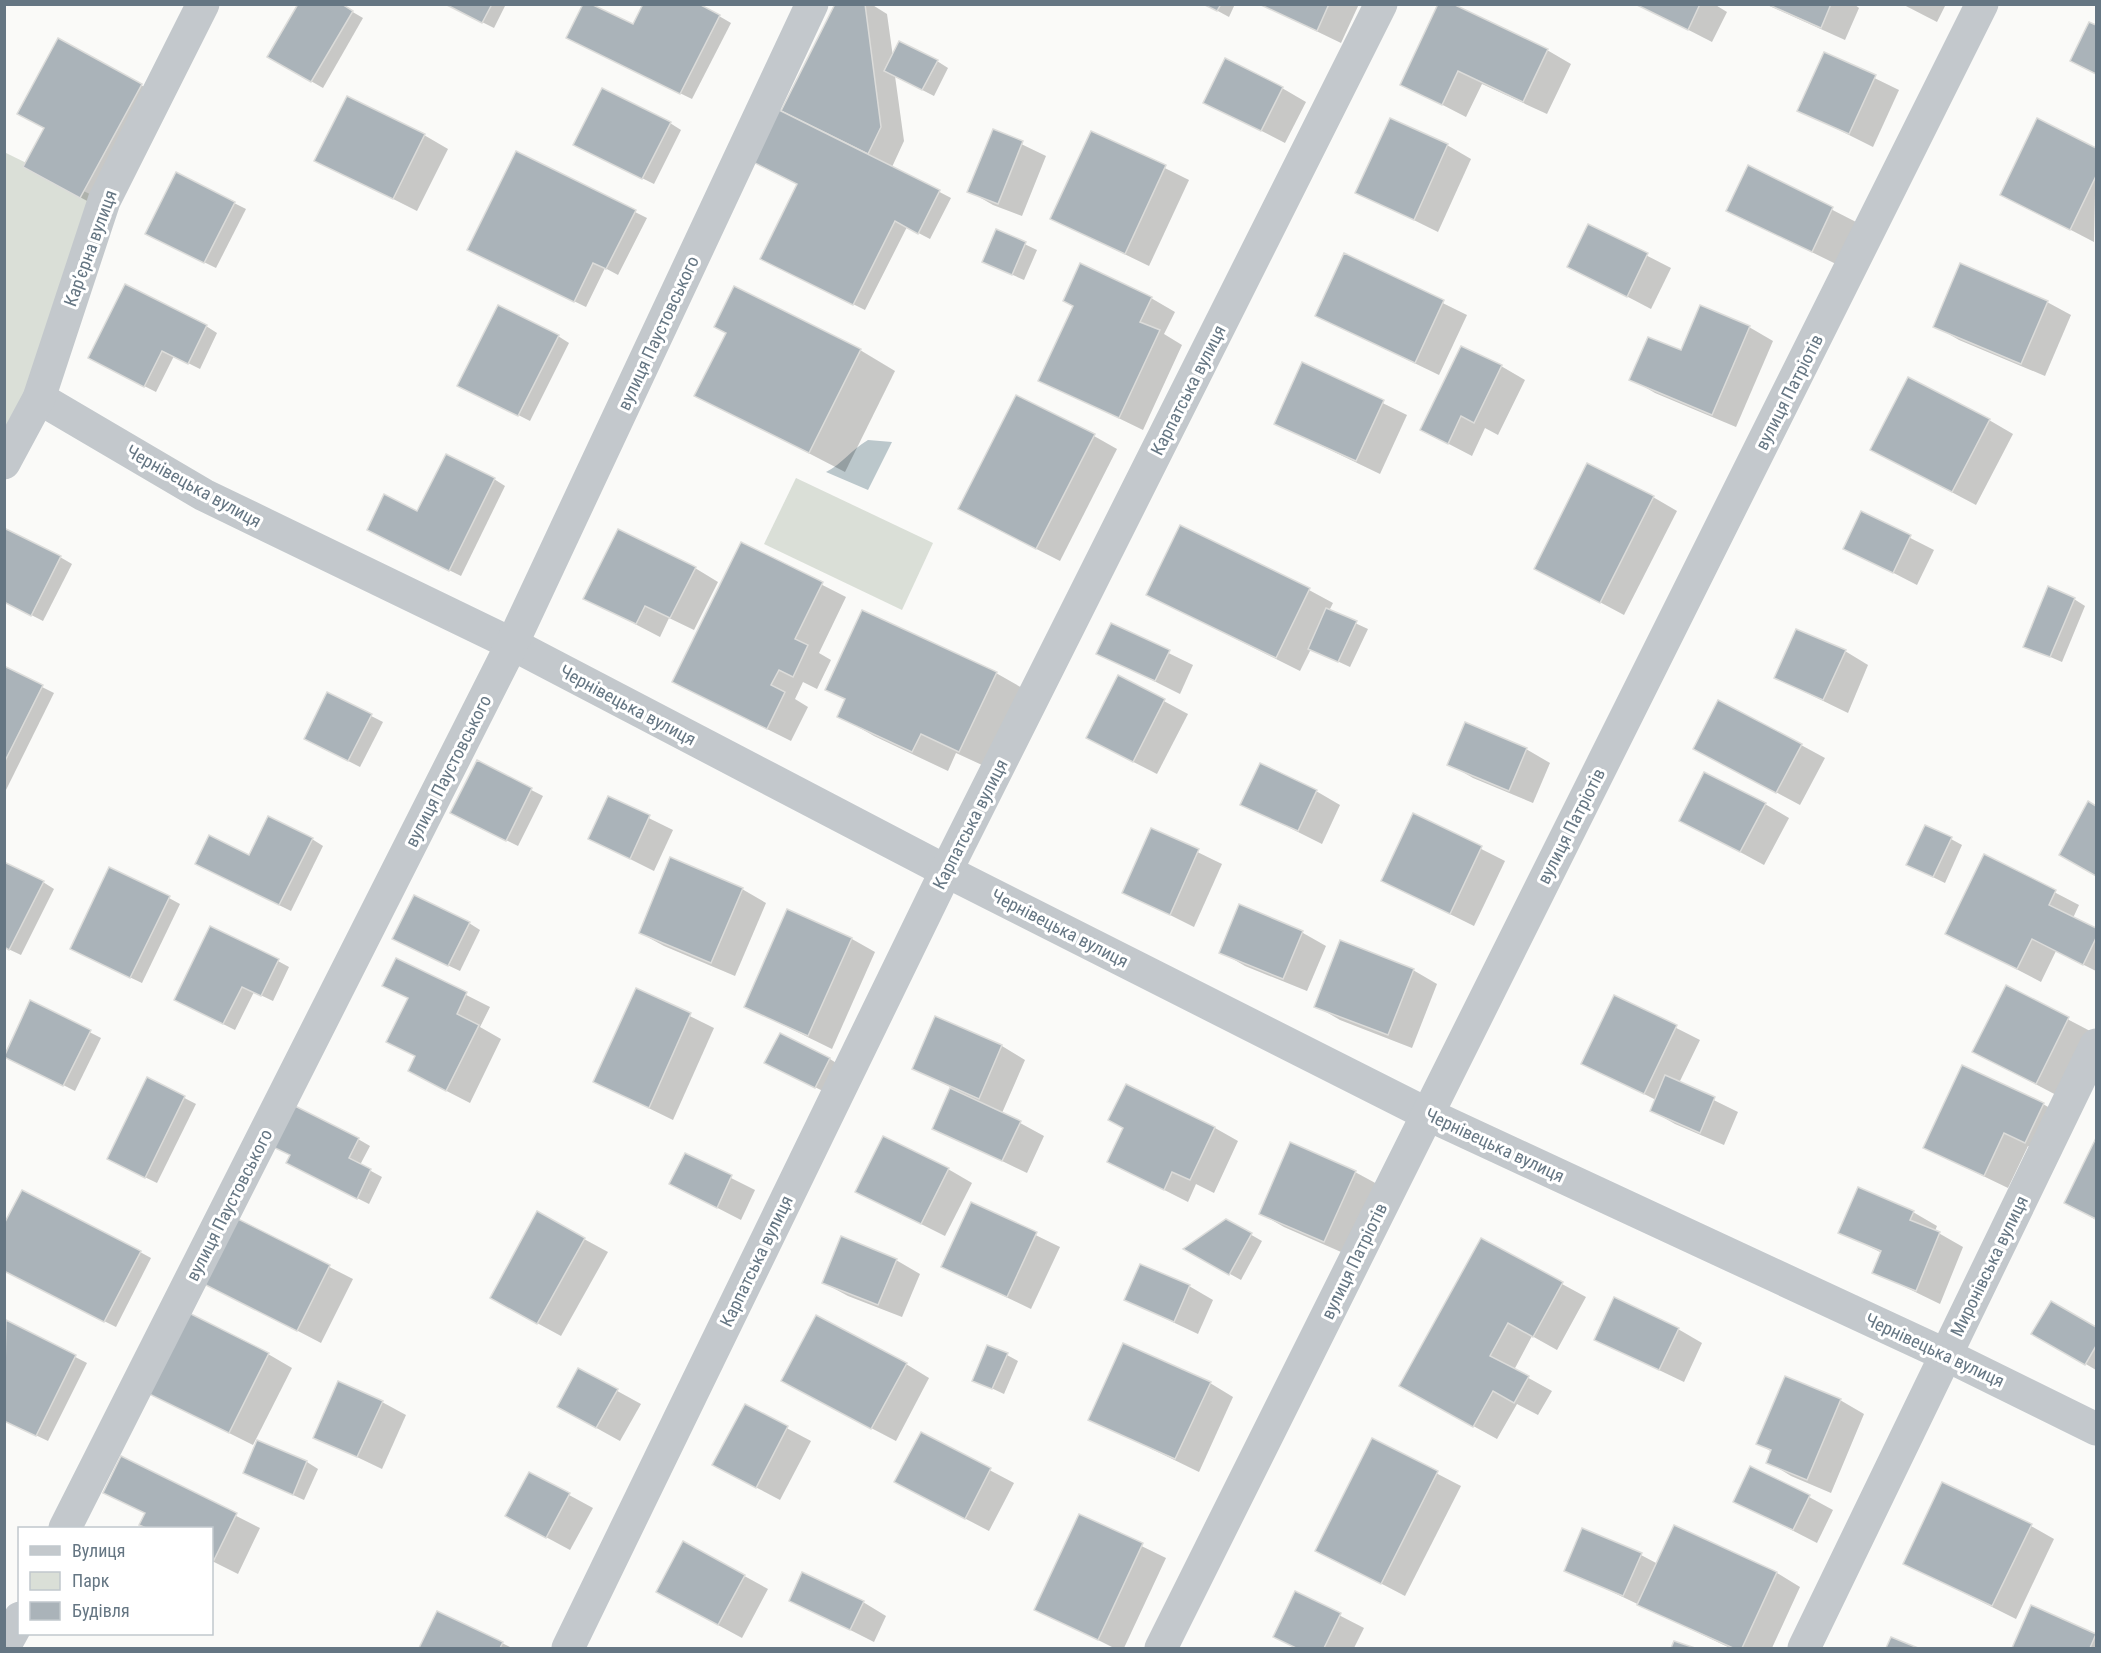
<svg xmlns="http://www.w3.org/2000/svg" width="2101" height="1653" font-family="'Roboto Condensed',sans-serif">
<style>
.green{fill:#dadfd7}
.water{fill:#bbc7cb}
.shadow{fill:#0003}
.building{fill:#aab3b9;stroke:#dcdcda;stroke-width:1.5}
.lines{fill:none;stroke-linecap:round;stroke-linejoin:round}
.minor{stroke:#c3c8cc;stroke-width:33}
.labels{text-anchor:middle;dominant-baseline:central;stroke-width:6;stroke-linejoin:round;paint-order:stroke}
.street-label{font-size:18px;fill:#657683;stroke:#fff}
</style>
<rect width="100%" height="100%" fill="#fafaf8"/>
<g class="green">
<polygon points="4,152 104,201 4,462"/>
<polygon points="796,478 933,543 902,610 764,544"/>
</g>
<path class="water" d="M 868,440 L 892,442 L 868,490 L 826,472 C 842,464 852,449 868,440 Z"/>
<g class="shadow">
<polygon points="339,4 363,18 323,88 269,57"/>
<polygon points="446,4 506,4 494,28"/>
<polygon points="836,4 871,4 887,14 893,57 937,61 948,68 934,96 895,76 904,141 892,167 951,198 930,239 907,227 865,310 774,265 799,184 795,120"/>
<polygon points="1205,4 1235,4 1229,17"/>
<polygon points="1260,4 1359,4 1341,43"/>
<polygon points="1638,4 1714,4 1727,12 1712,42"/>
<polygon points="1765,4 1854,4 1859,8 1845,40"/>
<polygon points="1902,4 1946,4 1937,22"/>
<polygon points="719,16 731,23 692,99 579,44"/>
<polygon points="2090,24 2096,27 2096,74 2072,60"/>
<polygon points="1547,50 1571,64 1547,114 1482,84 1466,117 1402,84"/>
<polygon points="1825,54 1899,90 1873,147 1799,110"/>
<polygon points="141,85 165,99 104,210 48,180"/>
<polygon points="1282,88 1306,102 1285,143 1205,102"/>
<polygon points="2038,120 2096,149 2094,242 2002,194"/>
<polygon points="670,123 681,130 654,184 587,151"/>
<polygon points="994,131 1046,156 1022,216 993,205 969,191"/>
<polygon points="1092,132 1189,180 1149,266 1052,219"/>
<polygon points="424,135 448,149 417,211 316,160"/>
<polygon points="1447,145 1471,159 1438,232 1357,192"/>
<polygon points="517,153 647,218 618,275 605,268 586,307 481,256"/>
<polygon points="1749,167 1856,222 1836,264 1728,211"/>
<polygon points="234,203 246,209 216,268 159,240"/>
<polygon points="1589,226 1671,268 1651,309 1569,266"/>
<polygon points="997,231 1037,250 1024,280 984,262"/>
<polygon points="1345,255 1467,315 1439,375 1317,316"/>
<polygon points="1151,298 1175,312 1164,334 1182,345 1143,430 1040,380"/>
<polygon points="2047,302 2071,315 2045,376 1959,340 1935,326"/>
<polygon points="206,326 217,333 200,369 174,356 156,392 101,364"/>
<polygon points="1749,327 1773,341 1736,427 1655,393 1631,379 1682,352"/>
<polygon points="558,336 569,343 530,421 469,390"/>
<polygon points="860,350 895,371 845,472 696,395"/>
<polygon points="1303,364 1407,415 1380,474 1276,424"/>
<polygon points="1501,366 1525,380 1498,435 1485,428 1472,456 1422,430"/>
<polygon points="1989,420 2013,434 1976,505 1872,450"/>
<polygon points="1094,436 1117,449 1060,561 984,522"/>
<polygon points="494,479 505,486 461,576 380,536 418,513"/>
<polygon points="1653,497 1677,511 1624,615 1536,568"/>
<polygon points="1861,513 1934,550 1917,585 1845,548"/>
<polygon points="1181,527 1309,590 1333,603 1329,611 1368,629 1350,667 1311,649 1300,671 1148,595"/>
<polygon points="742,544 846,597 819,653 831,660 817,689 803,682 795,699 808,707 791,741 674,682"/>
<polygon points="60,557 72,564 43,621 4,601"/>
<polygon points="695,568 718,582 694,630 669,618 660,637 585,598"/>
<polygon points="2074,599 2085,606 2062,662 2025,646"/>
<polygon points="1111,625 1193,665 1180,694 1098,653"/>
<polygon points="1845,651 1868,665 1848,713 1776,678"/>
<polygon points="4,668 54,693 6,790 4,789"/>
<polygon points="996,673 1031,693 995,771 956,753 948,771 874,736 839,716 846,700 827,689"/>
<polygon points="1119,677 1188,714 1157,774 1112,751"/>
<polygon points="328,694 383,722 360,767 317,745"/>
<polygon points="1801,745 1825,758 1800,805 1695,749"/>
<polygon points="1526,749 1550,763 1533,803 1473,778 1449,764"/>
<polygon points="477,762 543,796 518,846 463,819"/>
<polygon points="1316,791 1340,805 1322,844 1242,804"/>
<polygon points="608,798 673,830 654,871 590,839"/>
<polygon points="2088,803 2096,808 2096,875 2061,855"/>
<polygon points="1765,804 1789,818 1764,865 1681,820"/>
<polygon points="1414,815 1505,861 1474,926 1383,881"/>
<polygon points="1152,830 1222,864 1194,927 1124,892"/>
<polygon points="312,839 323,846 291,911 208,870"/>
<polygon points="1951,839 1962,845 1945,883 1908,865"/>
<polygon points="1985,856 2079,905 2073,918 2096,930 2096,971 2056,951 2041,982 1947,933"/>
<polygon points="43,882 54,889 21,955 4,947"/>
<polygon points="742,889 766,903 735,976 664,946 640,933"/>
<polygon points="169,898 180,904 142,983 83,955"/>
<polygon points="1240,906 1303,933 1326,946 1307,991 1245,966 1221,952"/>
<polygon points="469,923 480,930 460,971 405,945"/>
<polygon points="852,939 875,952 832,1049 746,1007"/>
<polygon points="397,960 490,1007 480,1027 501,1039 470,1103 433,1084 416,1057 388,1042 409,999 384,985"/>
<polygon points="278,961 289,967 273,1001 254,992 235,1030 187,1006"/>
<polygon points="1413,970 1437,984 1412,1048 1340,1020 1316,1006"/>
<polygon points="2006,987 2092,1032 2060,1097 1974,1052"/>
<polygon points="637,990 714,1028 673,1120 595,1082"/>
<polygon points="1615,997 1700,1040 1679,1083 1738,1112 1724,1145 1675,1124 1652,1111 1656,1100 1583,1063"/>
<polygon points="31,1002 101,1038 75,1091 4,1055"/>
<polygon points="936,1018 1002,1046 1025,1060 1002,1113 1044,1136 1027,1173 934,1128 952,1088 914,1068"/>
<polygon points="830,1059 841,1066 827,1093 778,1069"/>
<polygon points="148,1079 196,1104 157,1183 120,1165"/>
<polygon points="2043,1104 2067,1118 2049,1156 2028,1146 2008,1188 1925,1148"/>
<polygon points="1215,1128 1238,1141 1214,1193 1196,1184 1188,1202 1109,1162"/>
<polygon points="358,1139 370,1146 360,1165 382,1177 369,1204 299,1169"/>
<polygon points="2096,1141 2096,1220 2066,1202"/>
<polygon points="685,1155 755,1190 741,1220 671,1184"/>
<polygon points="948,1169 972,1183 945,1236 857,1192"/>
<polygon points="1355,1172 1379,1185 1348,1255 1284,1227 1261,1214"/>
<polygon points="972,1204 1060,1247 1031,1309 943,1267"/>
<polygon points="1913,1212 1937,1226 1935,1231 1963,1247 1940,1304 1874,1272 1882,1253 1840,1232"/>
<polygon points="231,1217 353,1279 321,1343 200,1280"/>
<polygon points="1227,1221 1262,1241 1241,1280 1185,1249"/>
<polygon points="584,1239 608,1252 561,1336 515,1311"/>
<polygon points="1481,1240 1586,1297 1557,1350 1532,1336 1514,1370 1552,1391 1538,1415 1517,1404 1497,1439 1424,1399"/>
<polygon points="140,1252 151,1258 116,1327 4,1271"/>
<polygon points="896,1260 920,1274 902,1317 848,1296 824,1283"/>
<polygon points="1189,1286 1213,1300 1198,1334 1126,1300"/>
<polygon points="2051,1303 2096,1329 2096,1370 2057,1347"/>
<polygon points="7,1322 87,1363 48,1441 4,1420 4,1327"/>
<polygon points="1678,1329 1702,1343 1684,1382 1596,1340"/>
<polygon points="268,1354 292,1368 253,1445 147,1392"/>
<polygon points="1007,1355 1018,1361 1004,1394 974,1380"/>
<polygon points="906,1364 929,1378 896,1441 806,1394"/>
<polygon points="579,1370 641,1404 620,1441 582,1420"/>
<polygon points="1210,1383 1233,1397 1199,1472 1090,1419"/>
<polygon points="1840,1400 1864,1414 1831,1493 1791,1476 1768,1462 1772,1452 1758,1443"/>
<polygon points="382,1402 406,1415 382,1469 315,1437"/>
<polygon points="745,1406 811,1441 780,1500 738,1478"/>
<polygon points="921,1434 1014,1483 989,1531 920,1495"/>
<polygon points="1372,1440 1461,1486 1405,1596 1317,1550"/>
<polygon points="122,1458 260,1528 238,1574 212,1561 212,1528 148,1528 141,1524 146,1514 105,1492"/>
<polygon points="307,1462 318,1469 304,1500 245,1473"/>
<polygon points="569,1495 593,1508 570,1550 531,1529"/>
<polygon points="1809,1497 1833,1510 1817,1543 1735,1501"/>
<polygon points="1080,1516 1166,1558 1124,1648 1114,1648 1036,1609"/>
<polygon points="2031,1526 2054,1539 2016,1619 1904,1563"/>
<polygon points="1675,1527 1777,1573 1800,1587 1772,1648 1730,1648 1566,1570 1641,1555 1658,1564"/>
<polygon points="684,1543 768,1589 742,1638 681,1605"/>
<polygon points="1296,1593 1364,1628 1354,1648 1296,1648 1275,1636"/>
<polygon points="791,1600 863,1602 886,1616 874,1642"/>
<polygon points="2032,1607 2096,1636 2096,1648 2014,1648"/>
<polygon points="437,1613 502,1643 512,1648 421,1648"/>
</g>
<g class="building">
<polygon points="298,4 342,4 353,11 311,82 267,57"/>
<polygon points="445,4 492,4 482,23"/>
<polygon points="583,4 591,4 633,24 643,4 699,4 720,15 680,94 566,38"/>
<polygon points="835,4 865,4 881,127 868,154 781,111"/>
<polygon points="1203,4 1221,4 1217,11"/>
<polygon points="1259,4 1329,4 1317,31"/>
<polygon points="1438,4 1453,4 1548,49 1523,102 1458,71 1442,105 1400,85"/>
<polygon points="1635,4 1700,4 1688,30"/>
<polygon points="1767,4 1831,4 1821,28"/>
<polygon points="2089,22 2096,25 2096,74 2070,61"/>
<polygon points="58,38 142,84 80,198 23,167 44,128 17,114"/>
<polygon points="899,41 938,60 922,90 884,71"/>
<polygon points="1824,52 1876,75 1849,134 1797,111"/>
<polygon points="1225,58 1283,87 1261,131 1203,103"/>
<polygon points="602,88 671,122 642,179 573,145"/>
<polygon points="347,96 425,134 393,199 314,161"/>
<polygon points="775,108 940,190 918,234 895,221 853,305 760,259 797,184 749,160"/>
<polygon points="1390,118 1448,144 1414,220 1355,193"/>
<polygon points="2037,118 2096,148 2096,176 2070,230 2000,195"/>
<polygon points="993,129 1023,141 998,204 967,192"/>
<polygon points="1091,131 1166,165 1125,254 1050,219"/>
<polygon points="516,151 636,210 606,269 593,263 574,302 467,250"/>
<polygon points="1748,165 1833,207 1812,252 1726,211"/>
<polygon points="176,172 235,202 204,263 145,234"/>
<polygon points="1588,224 1648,253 1627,297 1567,267"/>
<polygon points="996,229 1026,242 1012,275 982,262"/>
<polygon points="1344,253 1444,300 1415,363 1315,316"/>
<polygon points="1080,263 1152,297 1140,322 1160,330 1119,418 1038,381 1073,306 1063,301"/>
<polygon points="1960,263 2048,301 2021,364 1933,327"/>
<polygon points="125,284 207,325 188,364 162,351 144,387 88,358"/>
<polygon points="734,286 861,349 809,453 694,396 726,333 714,327"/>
<polygon points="498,305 559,335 518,416 457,386"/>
<polygon points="1700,305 1750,326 1712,415 1629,380 1648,337 1681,350"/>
<polygon points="1461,346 1502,365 1474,423 1461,416 1448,444 1420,430"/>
<polygon points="1302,362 1384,400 1356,461 1274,424"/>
<polygon points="1908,377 1990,419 1952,492 1870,450"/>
<polygon points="1016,395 1095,434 1036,549 958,509"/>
<polygon points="446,454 495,478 449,571 367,530 384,494 417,511"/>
<polygon points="1587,463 1654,496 1600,603 1534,569"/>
<polygon points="1861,511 1911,535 1893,573 1843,549"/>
<polygon points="1180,525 1310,588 1276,658 1146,595"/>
<polygon points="4,528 61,556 31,616 4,602"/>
<polygon points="618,529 696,567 670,618 645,606 636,624 583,599"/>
<polygon points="741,542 823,582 795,639 808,645 793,677 779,670 771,685 785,692 767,729 672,682"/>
<polygon points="2048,586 2075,598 2050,657 2023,647"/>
<polygon points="1326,608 1357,621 1338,662 1308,649"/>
<polygon points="862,610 997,672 959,752 921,734 912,752 837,717 845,699 825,690"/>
<polygon points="1111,623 1170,650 1155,681 1096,654"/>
<polygon points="1796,629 1846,650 1823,700 1774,678"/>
<polygon points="4,666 43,685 4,763"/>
<polygon points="1118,675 1165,699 1133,762 1086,738"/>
<polygon points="327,692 372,714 348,761 304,739"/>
<polygon points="1718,700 1802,744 1776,793 1693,749"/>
<polygon points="1465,722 1527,748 1509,791 1447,765"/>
<polygon points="477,760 532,788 506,841 450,813"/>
<polygon points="1260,763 1317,790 1298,831 1240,805"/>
<polygon points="1704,772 1766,803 1740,852 1679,821"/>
<polygon points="608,796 650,815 630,859 588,839"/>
<polygon points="2088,801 2096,806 2096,876 2059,855"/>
<polygon points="1413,813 1482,846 1450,914 1381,881"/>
<polygon points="268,816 313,838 279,905 195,864 209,835 249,855"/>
<polygon points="1925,825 1952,837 1933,877 1906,865"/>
<polygon points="1151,828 1199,849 1170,915 1122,893"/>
<polygon points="1984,854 2056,890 2049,905 2096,928 2096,938 2083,965 2032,939 2017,969 1945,934"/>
<polygon points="670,857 743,888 711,963 639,933"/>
<polygon points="4,862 44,881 9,950 4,947"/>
<polygon points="109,867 170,896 130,978 70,949"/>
<polygon points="414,895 470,922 448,966 392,939"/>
<polygon points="1239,904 1303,931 1283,979 1219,953"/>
<polygon points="787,909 852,938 808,1036 744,1007"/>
<polygon points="210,926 279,959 261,996 242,987 223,1024 174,1000"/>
<polygon points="1340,940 1414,969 1388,1035 1314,1007"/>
<polygon points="396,958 467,992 457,1014 479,1025 446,1091 408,1071 415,1056 386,1042 408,998 382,986"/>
<polygon points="2006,985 2069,1017 2036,1084 1972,1052"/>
<polygon points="636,988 691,1013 649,1108 593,1082"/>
<polygon points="1614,995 1677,1025 1644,1094 1581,1064"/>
<polygon points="30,1000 91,1030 63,1086 4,1057"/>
<polygon points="935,1016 1002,1045 979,1099 912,1069"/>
<polygon points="780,1033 830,1058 815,1088 764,1063"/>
<polygon points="1962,1065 2044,1103 2025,1143 2004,1133 1984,1176 1923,1148"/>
<polygon points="1665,1075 1715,1097 1700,1133 1650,1111"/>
<polygon points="147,1077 185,1096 145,1178 107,1159"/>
<polygon points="1126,1084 1215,1127 1190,1180 1172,1172 1164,1190 1107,1162 1123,1128 1108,1120"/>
<polygon points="950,1088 1021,1121 1002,1161 932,1129"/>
<polygon points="293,1105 359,1138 349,1158 371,1169 357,1199 286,1163 290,1155 273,1147"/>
<polygon points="883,1136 949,1168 921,1224 855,1192"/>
<polygon points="2096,1138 2096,1219 2064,1203"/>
<polygon points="1290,1142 1356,1171 1324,1242 1259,1214"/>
<polygon points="685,1153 732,1175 717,1208 669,1184"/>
<polygon points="1858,1187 1914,1211 1910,1220 1940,1232 1916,1291 1872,1273 1881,1251 1838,1233"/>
<polygon points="22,1190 141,1251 104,1322 4,1271 4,1224"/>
<polygon points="971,1202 1037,1232 1007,1297 941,1267"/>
<polygon points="537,1211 585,1238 537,1324 490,1298"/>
<polygon points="230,1215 330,1265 297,1331 198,1281"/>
<polygon points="1226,1219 1252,1233 1229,1275 1183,1249"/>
<polygon points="841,1236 897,1259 878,1305 822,1283"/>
<polygon points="1481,1238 1563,1282 1533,1337 1508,1323 1490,1356 1529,1376 1514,1403 1493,1391 1473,1427 1399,1386"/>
<polygon points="1140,1264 1190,1285 1174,1322 1124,1300"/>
<polygon points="1614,1297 1679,1328 1659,1370 1594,1340"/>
<polygon points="2051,1301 2096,1327 2096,1346 2085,1365 2031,1334"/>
<polygon points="185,1311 269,1353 229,1433 145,1392"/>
<polygon points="816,1315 907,1363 871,1429 781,1381"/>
<polygon points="6,1320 76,1355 36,1436 4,1421"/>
<polygon points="1123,1343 1211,1382 1175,1459 1088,1420"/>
<polygon points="987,1345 1008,1353 992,1389 972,1381"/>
<polygon points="578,1368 618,1389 596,1428 557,1407"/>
<polygon points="1785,1376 1841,1399 1807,1480 1766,1463 1771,1450 1756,1444"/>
<polygon points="338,1381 383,1401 357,1457 313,1438"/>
<polygon points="745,1404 788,1426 756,1488 712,1465"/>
<polygon points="921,1432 991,1468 965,1519 894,1482"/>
<polygon points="1372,1438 1438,1471 1381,1584 1315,1551"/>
<polygon points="257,1440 307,1461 293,1495 243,1473"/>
<polygon points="121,1456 237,1513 213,1562 212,1528 146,1528 139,1525 145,1513 103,1493"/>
<polygon points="1750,1466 1810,1495 1793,1530 1733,1502"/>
<polygon points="529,1472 570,1493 546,1538 505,1516"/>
<polygon points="1942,1482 2032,1524 1992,1606 1903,1564"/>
<polygon points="1079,1514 1143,1543 1098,1640 1034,1610"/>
<polygon points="1674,1525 1777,1572 1742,1648 1733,1648 1637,1605"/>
<polygon points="1582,1528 1642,1553 1623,1596 1564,1571"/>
<polygon points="683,1541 745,1575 718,1625 656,1592"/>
<polygon points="802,1572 864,1601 850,1630 789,1601"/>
<polygon points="1295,1591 1341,1613 1324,1648 1296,1648 1273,1637"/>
<polygon points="2031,1605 2096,1634 2090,1648 2012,1648"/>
<polygon points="437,1611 503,1642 500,1648 419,1648"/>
<polygon points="1891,1637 1918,1648 1886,1648"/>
<polygon points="1674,1641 1695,1648 1671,1648"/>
</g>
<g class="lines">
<g class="minor">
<polyline points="39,398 204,495 512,644 946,871 1427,1114 1946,1355 2096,1429"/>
<polyline points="4,463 39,398 104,201 203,4"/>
<polyline points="65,1528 512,644 812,4"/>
<polyline points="4,1647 20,1618"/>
<polyline points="568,1648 946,871 1381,4"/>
<polyline points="1161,1648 1982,4"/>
<polyline points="1804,1648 2096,1045"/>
</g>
</g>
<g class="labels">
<g class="street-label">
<text transform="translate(90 248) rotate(-70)">Карʼєрна вулиця</text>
<text transform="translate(658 333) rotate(-65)">вулиця Паустовського</text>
<text transform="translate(1188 390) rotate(-63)">Карпатська вулиця</text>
<text transform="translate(1789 392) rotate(-63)">вулиця Патріотів</text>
<text transform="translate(194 486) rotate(29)">Чернівецька вулиця</text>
<text transform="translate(628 705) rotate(28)">Чернівецька вулиця</text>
<text transform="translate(448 771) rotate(-63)">вулиця Паустовського</text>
<text transform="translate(970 824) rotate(-63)">Карпатська вулиця</text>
<text transform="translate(1571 826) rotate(-63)">вулиця Патріотів</text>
<text transform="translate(1060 928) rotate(27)">Чернівецька вулиця</text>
<text transform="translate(1495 1145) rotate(25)">Чернівецька вулиця</text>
<text transform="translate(229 1205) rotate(-63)">вулиця Паустовського</text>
<text transform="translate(756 1261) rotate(-64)">Карпатська вулиця</text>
<text transform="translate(1354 1261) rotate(-64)">вулиця Патріотів</text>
<text transform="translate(1989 1266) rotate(-64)">Миронівська вулиця</text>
<text transform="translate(1935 1350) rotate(25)">Чернівецька вулиця</text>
</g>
</g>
<rect width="2101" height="1653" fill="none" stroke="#657683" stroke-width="12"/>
<rect x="18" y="1527" width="195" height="108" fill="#ffffff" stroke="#c1c8cd" stroke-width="1.5"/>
<rect x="30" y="1546" width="30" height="9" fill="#c3c8cc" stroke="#c1c8cd" stroke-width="1.5"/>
<text x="72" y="1557" font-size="18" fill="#657683">Вулиця</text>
<rect x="30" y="1572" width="30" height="18" fill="#dadfd7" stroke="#c1c8cd" stroke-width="1.5"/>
<text x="72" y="1587" font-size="18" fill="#657683">Парк</text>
<rect x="30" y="1602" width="30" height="18" fill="#aab3b9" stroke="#c1c8cd" stroke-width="1.5"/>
<text x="72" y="1617" font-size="18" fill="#657683">Будівля</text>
</svg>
